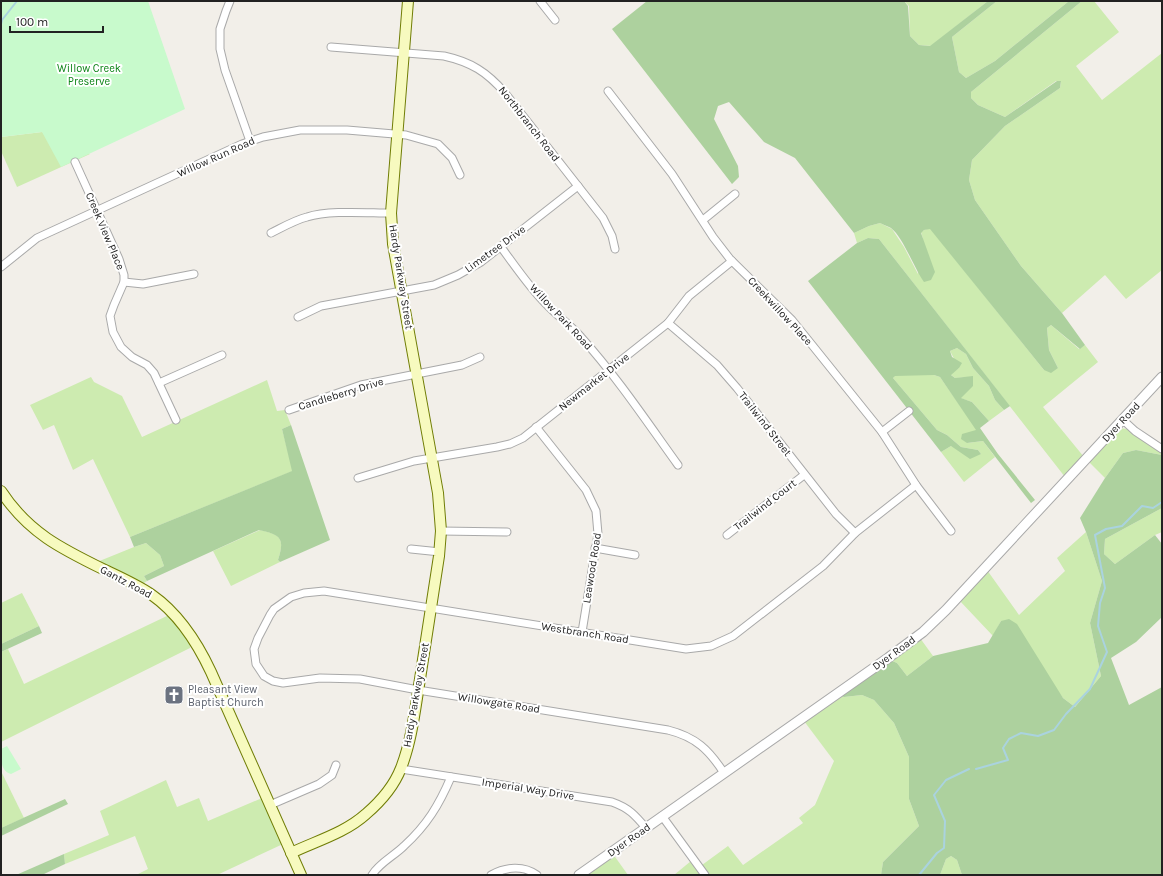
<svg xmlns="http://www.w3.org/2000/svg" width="1163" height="876" font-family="Karla,sans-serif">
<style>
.grass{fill:#cdebb0}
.forest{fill:#add19e}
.park{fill:#c8facc}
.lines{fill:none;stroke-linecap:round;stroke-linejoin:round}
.stream{stroke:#aad3df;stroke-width:2}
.minor-casing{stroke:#a9a9a9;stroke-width:9}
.tertiary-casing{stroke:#a9a9a9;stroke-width:11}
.secondary-casing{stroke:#707d05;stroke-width:12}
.minor{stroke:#fff;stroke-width:7}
.tertiary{stroke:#fff;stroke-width:9}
.secondary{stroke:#f7fabf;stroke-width:10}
.labels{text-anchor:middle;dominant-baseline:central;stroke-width:4;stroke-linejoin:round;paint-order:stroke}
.park-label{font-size:11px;fill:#0c8416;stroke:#fff}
.street-label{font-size:11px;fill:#222;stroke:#fff}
.worship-label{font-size:11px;fill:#5b616d;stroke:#fff;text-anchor:start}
</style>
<rect width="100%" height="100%" fill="#f2efe9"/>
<g class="grass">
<polygon points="904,1 988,1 931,46 919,45 910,36 909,6"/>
<polygon points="997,1 1069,1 995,61 966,78 959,72 952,37"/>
<polygon points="1082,1 1094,1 1119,32 1076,66 1102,100 1162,53 1162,270 1126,299 1105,275 1062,313 1021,266 975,200 969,180 972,160 1005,126 1060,88 1061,82 1056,81 1005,117 978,105 971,98 971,92"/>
<polygon points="42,132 90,154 17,187 1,151 1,137"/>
<polygon points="880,223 892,229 904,247 918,274 923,239 921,232 924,230 930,228 1044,370 1058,368 1049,350 1047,328 1051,325 1079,349 1085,345 1098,362 1043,407 1084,457 1065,477 879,239 868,238 857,243 854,233 869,226"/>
<polygon points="957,348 966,354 973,368 989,386 995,400 1004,410 989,421 972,402 960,398 973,377 955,378 950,374 959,368 950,351"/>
<polygon points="895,375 934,375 940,377 977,430 967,443 983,441 995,457 964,482 941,452 951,446 981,454 978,450 961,447 947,435 937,430 893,378"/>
<polygon points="91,377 94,382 122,396 142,437 267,380 277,411 285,410 291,425 282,429 293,471 130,537 93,459 73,470 54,425 43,430 30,405"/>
<polygon points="1120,428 1127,429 1162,452 1162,455 1136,450 1123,453 1105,478 1088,461"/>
<polygon points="1162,508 1162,532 1155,535 1115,564 1104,554 1105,539"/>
<path d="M 260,530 C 281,535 285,538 278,560 L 280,562 L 231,586 L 213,551 Z"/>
<polygon points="1086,532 1102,581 1090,623 1101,676 1075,707 1063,698 1001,621 993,636 959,600 987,570 1019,615 1065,571 1057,558"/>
<polygon points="146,543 160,555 164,566 144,576 147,581 141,585 97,562 134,547"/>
<polygon points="22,593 39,626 1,644 1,603"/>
<polygon points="169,615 191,643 190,648 1,742 1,652 8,649 24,684"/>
<polygon points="920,638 933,656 907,676 897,663 890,660"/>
<polygon points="862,695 874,700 894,723 909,757 909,799 919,826 883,862 881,875 709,875 702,865 728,846 743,865 803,823 799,818 815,805 834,761 804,721 841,696 844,697"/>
<polygon points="1,771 24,818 1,828"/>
<polygon points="166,780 177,807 199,798 208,821 262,798 283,844 217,875 136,875 148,869 135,836 65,864 64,854 109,835 100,811"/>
<polygon points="613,854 628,875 590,875 589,873"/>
<polygon points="951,856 957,860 962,875 940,875 946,859"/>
<polygon points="691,861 702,875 674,875"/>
</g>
<g class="forest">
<path d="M 647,1 L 904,1 L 908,6 L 910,36 L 919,45 L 930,46 L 988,1 L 997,1 L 952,37 L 959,72 L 966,78 L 995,61 L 1069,1 L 1082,1 L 971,92 L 971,98 L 978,105 L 1005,117 L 1057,81 L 1061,81 L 1060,88 L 1005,126 L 972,160 L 969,180 L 975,200 L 1021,266 L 1062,313 L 1085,345 L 1080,349 L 1051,325 L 1047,328 L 1049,350 L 1058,368 L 1051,373 L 1044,370 L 930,229 L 924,230 L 921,233 L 935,272 L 931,280 L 924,282 C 914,268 903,237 891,228 C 888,226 883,225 880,223 L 869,226 L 854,233 L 795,158 L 764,142 L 729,102 L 718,106 L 714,119 L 738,166 L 739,177 L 732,184 L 612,29 Z"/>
<polygon points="868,238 879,239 1010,406 1004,410 995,400 989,386 973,368 966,354 957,348 950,351 952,357 962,363 959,368 951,375 955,378 973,376 973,386 961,398 972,402 989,421 980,428 998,454 1035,500 1031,503 983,441 967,443 961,439 962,434 976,430 940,377 934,375 895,376 893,378 937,430 947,435 961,447 978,450 981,454 970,459 951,446 941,452 808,281 857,243"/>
<path d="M 291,425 L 330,540 L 280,562 L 278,560 C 285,538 281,535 259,530 L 147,581 L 144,576 L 164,566 L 160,555 L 146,543 L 134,547 L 130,537 L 292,471 L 282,429 Z"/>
<polygon points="1136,450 1162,455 1162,508 1105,539 1104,554 1115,564 1155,535 1162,544 1162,617 1136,642 1111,658 1129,705 1162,687 1162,875 962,875 957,860 951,856 946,859 940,875 881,875 883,862 919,826 909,799 909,757 894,723 874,700 862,695 844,697 841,696 890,660 897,663 907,676 933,656 988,643 1001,621 1009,619 1017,624 1063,698 1075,707 1101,676 1090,623 1102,581 1086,532 1080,518 1105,478 1123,453"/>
<polygon points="39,626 42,633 1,652 1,644"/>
<polygon points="65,799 68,804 1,836 1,828"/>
<polygon points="64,854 65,864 42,875 16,875"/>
</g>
<g class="park">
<polygon points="1,1 148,1 185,109 61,167 42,132 1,137"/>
<path d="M 7,746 L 21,769 L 11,774 C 0,771 1,758 1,749 Z"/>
</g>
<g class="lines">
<g class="stream">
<polyline points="1,24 2,20 17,1"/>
<polyline points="1162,485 1162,497"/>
<polyline points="976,769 1008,760 1003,748 1009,739 1021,733 1038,736 1054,730 1066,714 1090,689 1107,652 1098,626 1100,603 1105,588 1095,535 1106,529 1122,526 1142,506 1153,508 1162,502"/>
<polyline points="919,875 937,853 944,848 945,821 934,795 946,780 969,769"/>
</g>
<defs>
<g id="minor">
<polyline points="230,1 226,11 220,29 220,49 225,70 250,141"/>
<polyline points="540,1 555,20"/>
<path d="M 331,47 L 444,56 C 471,62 487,72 505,93 L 603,218 L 612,236 L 615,249"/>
<polyline points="608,91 672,174 713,237 730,259 792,320 882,432 916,485 951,531"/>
<polyline points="75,162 119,259 124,275 124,282 114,305 110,316 113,332 121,347 132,357 147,365 154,373 176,420"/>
<polyline points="703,220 735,194"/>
<path d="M 271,233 C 283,227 295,220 307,217 C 329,210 367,213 391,213"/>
<path d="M 501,247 C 515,266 529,287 546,304 C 557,316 571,325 581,337 C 617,377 647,422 678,465"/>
<polyline points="1,267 37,238 242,144 263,137 300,130 347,130 406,135 438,144 452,158 460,175"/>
<polyline points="124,282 143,284 194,274"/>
<polyline points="298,317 321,306 434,285 458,275 481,262 578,186"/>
<polyline points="668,323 717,365 737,388 836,514 855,533"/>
<polyline points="159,383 222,355"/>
<polyline points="289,410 361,385 462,365 480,357"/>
<polyline points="1123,420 1135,431 1162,449"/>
<polyline points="536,427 586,490 596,511 598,534 582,632"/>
<polyline points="882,432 909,411"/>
<polyline points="358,478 414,461 497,447 510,444 523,438 663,327 668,323 689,296 732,261"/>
<polyline points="441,531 507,532"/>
<polyline points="727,535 804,475"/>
<polyline points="595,548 635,555"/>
<polyline points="411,549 440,552"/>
<path d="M 401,769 L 612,802 C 629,808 635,815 646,828"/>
<path d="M 724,773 C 709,750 696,737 668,730 L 418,690 L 360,679 L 320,678 L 283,683 L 273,681 L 264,676 L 256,664 L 254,649 L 258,638 L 270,615 L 274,609 L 291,597 L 304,593 L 324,591 L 686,649 L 711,646 L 733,636 L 823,566 L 855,533 L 916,485"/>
<polyline points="270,805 319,784 332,775 336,765"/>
<polyline points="662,816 705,875"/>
<path d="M 372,875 C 379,863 394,856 404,846 C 427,825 439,805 451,777"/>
<path d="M 491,875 C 506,867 523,865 537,875"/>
</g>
<polyline id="tertiary" points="579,875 888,658 923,632 946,610 1162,377"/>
<g id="secondary">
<path d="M 1,491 C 29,534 64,550 109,572 C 124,579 139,586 152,595 C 179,614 197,642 211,672 L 301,875"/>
<path d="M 291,853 C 316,841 345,833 366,814 C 380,802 394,786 401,768 C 412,740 415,709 420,679 C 426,638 433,597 439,556 L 441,531 L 438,493 L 393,244 L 391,213 L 408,1"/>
</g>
</defs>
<use href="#minor" class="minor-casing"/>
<use href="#tertiary" class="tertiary-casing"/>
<use href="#secondary" class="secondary-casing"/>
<use href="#minor" class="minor"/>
<use href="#tertiary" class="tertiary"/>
<use href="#secondary" class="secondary"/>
</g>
<defs>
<symbol id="church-square" viewBox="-11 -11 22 22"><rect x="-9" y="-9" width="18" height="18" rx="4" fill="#6b7280" stroke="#fff"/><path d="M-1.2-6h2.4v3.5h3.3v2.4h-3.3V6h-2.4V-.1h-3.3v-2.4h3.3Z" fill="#fff"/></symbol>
</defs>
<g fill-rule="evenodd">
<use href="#church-square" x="163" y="684" width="22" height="22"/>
</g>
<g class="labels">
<g class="park-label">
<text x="89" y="68">Willow Creek<tspan x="89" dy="13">Preserve</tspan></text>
</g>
<g class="street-label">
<text transform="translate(529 124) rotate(52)">Northbranch Road</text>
<text transform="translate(216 157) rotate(-24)">Willow Run Road</text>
<text transform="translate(105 231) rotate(67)">Creek View Place</text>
<text transform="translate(495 249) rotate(-36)">Limetree Drive</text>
<text transform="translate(401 277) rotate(81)">Hardy Parkway Street</text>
<text transform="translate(780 311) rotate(47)">Creekwillow Place</text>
<text transform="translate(561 317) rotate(47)">Willow Park Road</text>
<text transform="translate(594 382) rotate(-38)">Newmarket Drive</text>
<text transform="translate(341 394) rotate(-17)">Candleberry Drive</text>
<text transform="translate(1121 422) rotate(-47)">Dyer Road</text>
<text transform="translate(765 424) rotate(52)">Trailwind Street</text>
<text transform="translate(765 505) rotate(-38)">Trailwind Court</text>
<text transform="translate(592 568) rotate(-81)">Leawood Road</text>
<text transform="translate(126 582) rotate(28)">Gantz Road</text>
<text transform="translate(585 633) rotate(9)">Westbranch Road</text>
<text transform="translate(894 653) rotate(-36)">Dyer Road</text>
<text transform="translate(416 695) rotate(-80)">Hardy Parkway Street</text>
<text transform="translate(499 703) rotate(9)">Willowgate Road</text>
<text transform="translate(528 789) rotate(9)">Imperial Way Drive</text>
<text transform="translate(629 840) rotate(-35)">Dyer Road</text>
</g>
<g class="worship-label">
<text x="188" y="689">Pleasant View<tspan x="188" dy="13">Baptist Church</tspan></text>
</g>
</g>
<rect width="1163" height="876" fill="none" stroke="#222222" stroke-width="4"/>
<path d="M10 26v6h93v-6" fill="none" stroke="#222222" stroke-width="2"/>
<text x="16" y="26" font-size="12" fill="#222222" stroke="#ffffff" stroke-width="3" paint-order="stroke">100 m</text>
</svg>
